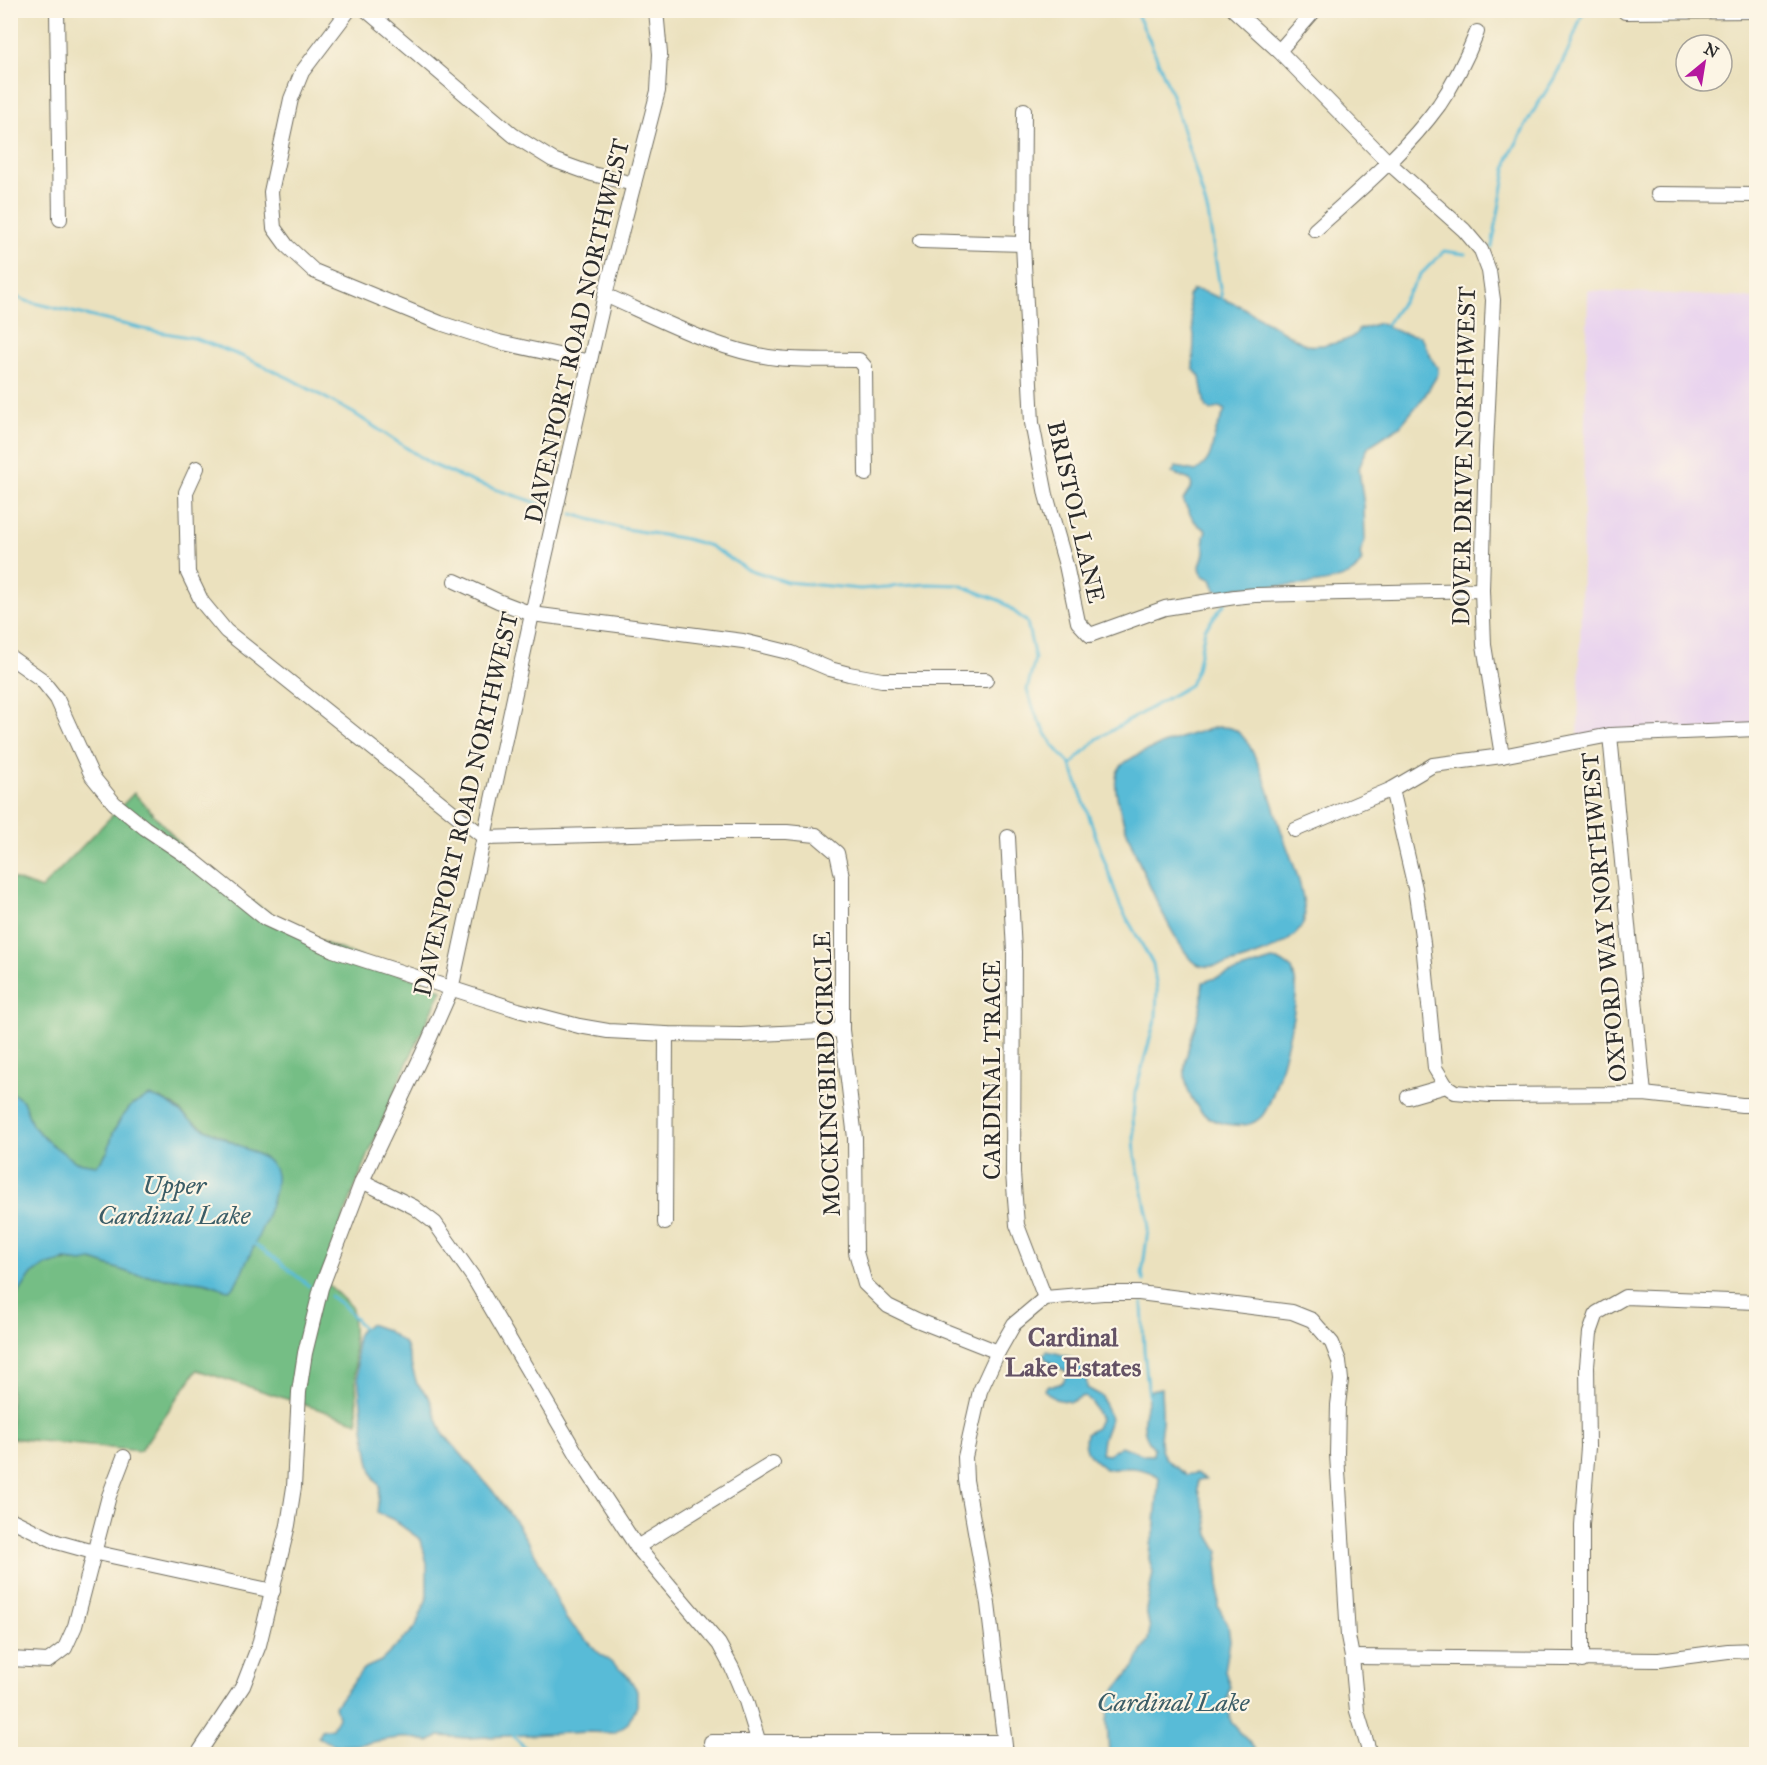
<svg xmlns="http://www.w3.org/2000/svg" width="1767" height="1765" font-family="'IM FELL Great Primer',serif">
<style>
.built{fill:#e8d2ef}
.forest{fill:#74be85;stroke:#507458;stroke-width:1.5}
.water{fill:#59bbd7;stroke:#427381;stroke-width:1.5}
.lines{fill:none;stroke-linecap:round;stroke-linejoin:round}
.stream{stroke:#59bbd7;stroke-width:3}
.minor-casing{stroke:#6e6b5e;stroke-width:16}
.minor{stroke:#fff;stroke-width:14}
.labels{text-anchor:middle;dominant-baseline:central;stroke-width:4.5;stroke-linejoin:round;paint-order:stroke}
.street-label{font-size:24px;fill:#2b2b2b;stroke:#fcf5e5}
.water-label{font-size:26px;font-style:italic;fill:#3b5d67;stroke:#fcf5e5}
.neighbourhood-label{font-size:26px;font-weight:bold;fill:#645265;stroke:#fcf5e5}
</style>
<rect width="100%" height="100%" fill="#fcf5e5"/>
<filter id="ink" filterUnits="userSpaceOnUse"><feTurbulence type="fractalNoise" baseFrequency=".0167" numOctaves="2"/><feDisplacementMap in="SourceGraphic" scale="12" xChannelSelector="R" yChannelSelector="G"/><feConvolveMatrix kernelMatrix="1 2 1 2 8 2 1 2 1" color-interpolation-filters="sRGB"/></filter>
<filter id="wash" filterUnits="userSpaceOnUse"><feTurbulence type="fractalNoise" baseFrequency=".008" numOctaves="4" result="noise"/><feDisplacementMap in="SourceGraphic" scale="24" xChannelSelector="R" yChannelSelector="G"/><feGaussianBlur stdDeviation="1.35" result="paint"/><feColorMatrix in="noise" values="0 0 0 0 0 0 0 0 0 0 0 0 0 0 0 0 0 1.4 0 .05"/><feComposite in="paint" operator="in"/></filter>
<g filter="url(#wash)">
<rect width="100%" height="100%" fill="#ebe1be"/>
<polygon class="built" points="1588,290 1756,298 1756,726 1578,738"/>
<polygon class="forest" points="134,793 206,872 302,934 442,990 401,1076 354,1190 321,1277 352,1308 358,1422 197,1370 140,1451 11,1438 10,1306 30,1276 44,1266 57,1262 92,1260 133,1274 203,1282 229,1290 235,1285 243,1269 266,1159 206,1129 191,1121 175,1106 160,1098 132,1105 120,1120 113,1133 108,1151 101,1161 96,1165 76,1162 47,1141 32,1125 23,1101 11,1092 11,878 41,889"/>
<g class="water">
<path d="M 1193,290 L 1202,291 L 1240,306 L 1306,345 C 1319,347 1353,343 1358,330 L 1379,323 L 1401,333 L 1420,336 C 1428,347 1429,358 1438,368 L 1438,374 L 1424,397 L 1400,426 L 1369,446 L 1362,460 L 1359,469 L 1364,506 L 1365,540 L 1360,554 L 1362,561 C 1359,565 1357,569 1353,572 C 1331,588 1266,586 1238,587 L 1223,593 L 1215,590 L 1211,579 L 1203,576 C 1196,562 1204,563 1204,551 C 1204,541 1202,540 1206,530 C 1192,523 1190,514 1183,500 L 1192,486 L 1190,480 L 1172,473 L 1176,467 L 1196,471 C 1215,458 1210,447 1217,428 C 1219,422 1223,417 1225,410 L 1219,407 L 1211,411 L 1207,408 L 1204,401 L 1200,377 L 1193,368 L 1194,336 L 1188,296 Z"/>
<path d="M 1218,727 C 1226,727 1233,727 1239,733 C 1245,738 1251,748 1254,755 C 1267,779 1273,807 1282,833 C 1290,856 1302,882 1304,907 C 1305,912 1305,920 1302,925 C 1293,947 1237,964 1214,966 C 1207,967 1198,966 1193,961 C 1171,941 1125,835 1119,805 C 1116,794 1113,779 1119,769 C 1129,752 1197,732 1218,727 Z"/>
<path d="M 1272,960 L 1282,962 L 1292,969 C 1295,978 1297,987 1296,996 C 1294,1018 1275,1106 1260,1118 C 1249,1128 1235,1126 1221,1123 C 1210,1120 1202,1115 1196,1105 C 1172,1071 1193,1041 1201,1005 C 1203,998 1201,990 1203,982 Z"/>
<path d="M 11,1092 L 23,1101 L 32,1125 L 47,1141 L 76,1162 L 96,1165 L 101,1161 L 108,1151 L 113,1133 L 120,1120 L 132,1105 L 149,1096 C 176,1102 177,1113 198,1125 C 220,1137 244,1147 266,1159 C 271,1164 275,1167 276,1175 C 280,1196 246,1264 235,1285 L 229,1290 C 219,1289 213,1283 203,1282 L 133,1274 L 92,1260 L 82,1262 L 66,1260 L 44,1266 L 30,1276 L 11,1306 Z"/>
<path d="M 369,1324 L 386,1330 L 405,1344 L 417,1384 L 429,1397 L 442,1432 L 492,1490 L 517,1524 L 537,1557 L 566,1619 L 598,1652 L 627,1675 L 637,1690 L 637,1706 L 628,1723 L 614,1733 L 588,1732 L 467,1738 L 439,1736 L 429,1742 C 423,1740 416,1738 410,1738 C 380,1735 346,1757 318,1737 L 321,1730 L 332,1728 L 338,1717 L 335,1706 L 363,1669 L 381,1661 L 415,1628 L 427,1598 L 427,1563 L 421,1540 L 392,1519 L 377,1513 L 380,1486 C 378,1483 374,1479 373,1475 C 367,1460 353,1351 357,1337 C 358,1331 365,1327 369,1324 Z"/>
<path d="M 1047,1351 C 1069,1355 1087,1361 1087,1388 L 1102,1396 L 1105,1406 L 1111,1418 L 1103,1439 L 1101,1454 L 1108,1455 L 1121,1446 L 1144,1455 L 1153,1455 L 1154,1448 C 1138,1433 1144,1408 1151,1390 L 1161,1388 C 1161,1399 1163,1412 1162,1423 C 1157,1454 1161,1457 1186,1475 L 1196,1473 L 1205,1479 L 1198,1480 L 1198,1490 L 1206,1516 L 1209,1535 L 1219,1552 L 1217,1563 L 1219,1582 L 1218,1606 L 1228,1625 L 1230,1641 L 1225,1671 L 1230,1687 L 1227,1697 L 1231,1722 L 1255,1749 L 1254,1754 L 1109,1754 L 1107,1721 L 1109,1705 L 1115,1690 L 1134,1667 L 1148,1640 L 1150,1629 L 1146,1610 L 1153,1572 L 1149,1559 L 1150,1544 L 1154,1534 L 1159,1477 C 1143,1466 1125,1467 1105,1469 C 1092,1457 1082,1453 1086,1434 L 1096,1428 L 1100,1419 L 1092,1403 L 1083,1396 L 1071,1402 L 1055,1399 L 1044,1390 L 1048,1385 C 1060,1386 1063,1384 1068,1373 C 1059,1366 1049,1365 1043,1355 Z"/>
</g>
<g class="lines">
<g class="stream">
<polyline points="1135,10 1149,39 1172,95 1196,172 1208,213 1222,300"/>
<polyline points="1492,247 1508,159 1533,112 1555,77 1568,51 1584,10"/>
<polyline points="10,294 26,301 148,330 194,338 244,357 289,378 355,414 431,464 473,482 541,504"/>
<polyline points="1385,327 1421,274 1444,251 1465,254"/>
<polyline points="572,514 620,528 686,539 710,546 745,568 787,582 860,589 928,584 959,585 1001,601 1027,622 1035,659 1027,690 1037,718 1053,745 1071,765 1121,908 1153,964 1157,990 1156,1017 1135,1093 1133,1117 1135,1155 1149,1222 1142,1274 1144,1281"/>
<polyline points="1071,765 1097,739 1190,685 1197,669 1205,629 1225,603"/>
<polyline points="254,1244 273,1257 309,1286"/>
<polyline points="330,1296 344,1306 363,1328"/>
<polyline points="1142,1303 1144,1350 1149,1397"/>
<polyline points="514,1737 532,1754"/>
</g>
</g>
</g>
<g filter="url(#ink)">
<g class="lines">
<defs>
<g id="minor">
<polyline points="57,10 60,219"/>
<polyline points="349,10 302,72 291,99 271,192 274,228 287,246 314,271 440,323 499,342 590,362"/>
<polyline points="366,10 513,135 553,160 592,174 634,184"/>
<polyline points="1234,10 1279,51 1389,163 1464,230 1481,250 1489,271 1493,300 1486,448 1482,590 1484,645 1502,756"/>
<polyline points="1625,12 1756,11"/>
<polyline points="1279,51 1315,10"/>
<polyline points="1024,110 1023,244 1032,423 1046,495 1066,565 1078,622 1090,635 1165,608 1235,597 1255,595 1482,590"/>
<polyline points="1658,194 1756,195"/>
<path d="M 1315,230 C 1358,191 1404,153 1439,105 C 1455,82 1467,57 1477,32"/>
<polyline points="920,241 1023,244"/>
<path d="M 605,295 C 657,318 720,352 777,358 C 804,361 832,359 859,360 L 865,367 L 866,474"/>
<polyline points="197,468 186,492 188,573 202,602 226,631 485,838 705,832 787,832 816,835 837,853 842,876 842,1030 855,1138 856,1252 865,1284 888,1306 917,1320 998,1352"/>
<polyline points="455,581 498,601 532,614 743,641 792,653 830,669 849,674 882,680 986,680"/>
<polyline points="10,657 41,679 57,699 92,776 114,803 145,828 194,861 266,919 333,950 518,1010 579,1026 608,1031 666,1034 741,1035 842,1030"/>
<polyline points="1610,735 1644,1094"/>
<polyline points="1392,789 1415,888 1423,943 1435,1068 1446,1086"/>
<polyline points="1295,830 1392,789 1433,765 1502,756 1610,735 1756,729"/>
<polyline points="1008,837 1014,952 1013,1173 1017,1225 1045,1298"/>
<polyline points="1408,1097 1446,1086 1455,1092 1490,1095 1644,1094 1742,1105 1756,1105"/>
<polyline points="362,1181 414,1207 435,1223 473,1277 582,1463 637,1547 719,1644 732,1668 746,1701 759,1743"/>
<polyline points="665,1223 666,1034"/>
<polyline points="10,1519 57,1542 93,1552 273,1591"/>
<polyline points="637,1547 773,1463"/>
<polyline points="1352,1657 1659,1660 1728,1651 1756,1650"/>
<polyline points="10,1659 48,1661 65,1648 75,1626 109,1496 124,1457"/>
<polyline points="1582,1661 1582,1525 1588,1447 1587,1366 1590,1333 1597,1313 1625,1297 1756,1302"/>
<polyline points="711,1742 1004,1742"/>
<polyline points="198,1754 243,1686 259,1645 288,1525 294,1487 299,1392 305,1353 321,1288 362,1181 428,1042 451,990 532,614 605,295 658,91 660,54 656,10"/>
<polyline points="1006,1754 988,1604 966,1480 965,1457 980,1391 998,1352 1014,1324 1045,1298 1103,1293 1139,1293 1292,1312 1312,1320 1332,1343 1339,1361 1341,1380 1338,1405 1337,1454 1348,1636 1352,1657 1357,1711 1370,1754"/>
</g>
</defs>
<use href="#minor" class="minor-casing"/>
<use href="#minor" class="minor"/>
</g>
</g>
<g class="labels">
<g class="street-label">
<text transform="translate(577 331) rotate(-77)">DAVENPORT ROAD NORTHWEST</text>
<text transform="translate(1464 456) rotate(-89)">DOVER DRIVE NORTHWEST</text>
<text transform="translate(1076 512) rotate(77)">BRISTOL LANE</text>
<text transform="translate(466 804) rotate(-77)">DAVENPORT ROAD NORTHWEST</text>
<text transform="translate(1604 917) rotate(-95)">OXFORD WAY NORTHWEST</text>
<text transform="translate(992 1070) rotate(-90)">CARDINAL TRACE</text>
<text transform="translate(827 1074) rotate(-92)">MOCKINGBIRD CIRCLE</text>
</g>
<g class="water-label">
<text x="174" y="1185">Upper<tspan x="174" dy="30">Cardinal Lake</tspan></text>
<text x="1173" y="1702">Cardinal Lake</text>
</g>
<g class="neighbourhood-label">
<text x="1073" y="1337">Cardinal<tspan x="1073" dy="30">Lake Estates</tspan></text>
</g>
</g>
<rect width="1767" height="1765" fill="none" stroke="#fcf5e5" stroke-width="36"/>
<g transform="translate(1704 63) rotate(30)"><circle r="28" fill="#fcf5e5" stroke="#a8a49b" stroke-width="1.5"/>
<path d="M0-4.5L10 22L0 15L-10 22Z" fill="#b5179e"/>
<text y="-9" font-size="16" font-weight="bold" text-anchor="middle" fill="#2b2b2b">N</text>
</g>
</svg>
